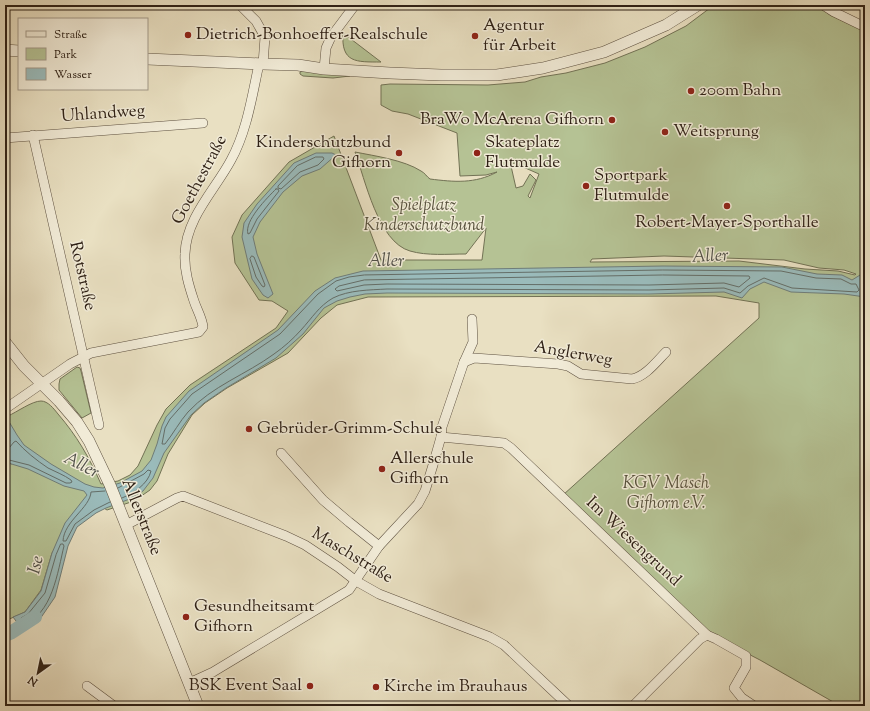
<svg xmlns="http://www.w3.org/2000/svg" width="870" height="711" font-family="'Sorts Mill Goudy',serif">
<style>
.green{fill:#b5c294;stroke:#727255;fill-rule:evenodd}
.water{fill:#9abbbb;stroke:#6f7d79}
.lines{fill:none;stroke-linecap:round;stroke-linejoin:round}
.shore{stroke:#646e68;stroke-width:1}
.river{stroke:#9abbbb;stroke-width:14}
.minor-casing{stroke:#5e5141;stroke-width:10}
.tertiary-casing{stroke:#5e5141;stroke-width:12}
.minor{stroke:#f1ebd7;stroke-width:9}
.tertiary{stroke:#f1ebd7;stroke-width:11}
.poi-dot{fill:#8f2418;stroke:#f1ebd7;stroke-width:1.5}
.labels{text-anchor:middle;dominant-baseline:central;stroke-width:3;stroke-linejoin:round;paint-order:stroke}
.poi-label{font-size:17px;fill:#2f2116;stroke:#f1ebd7;text-anchor:start}
.street-label{font-size:17px;fill:#2f2116;stroke:#f1ebd7}
.park-label{font-size:17px;font-style:italic;fill:#57513c;stroke:#f1ebd7}
.water-label{font-size:18px;font-style:italic;fill:#4f4f48;stroke:#f1ebd7}
</style>
<rect width="100%" height="100%" fill="#e9e0c2"/>
<filter id="stains"><feTurbulence type="fractalNoise" baseFrequency=".005" numOctaves="4"/><feColorMatrix values="0 0 0 0 .2 0 0 0 0 .09 0 0 0 0 .02 0 0 0 .5 -.17"/></filter>
<radialGradient id="worn" r=".72"><stop offset=".6" stop-color="#630" stop-opacity="0"/><stop offset="1" stop-color="#630" stop-opacity=".3"/></radialGradient>
<g class="green">
<path d="M 714,5 L 817,5 L 830,15 L 865,31 L 865,706 L 833,706 L 835,703 L 760,660 L 706,632 L 563,495 L 759,318 L 759,303 L 716,296 L 368,297 L 337,305 L 321,318 L 288,353 L 227,388 L 205,403 L 192,415 L 168,454 L 157,481 L 150,490 L 134,501 L 107,510 L 86,497 L 52,553 L 41,590 L 25,612 L 5,621 L 5,462 L 12,464 L 7,438 L 5,434 L 5,412 L 8,416 C 17,412 32,401 41,401 C 48,401 54,409 58,414 C 77,436 89,457 101,484 L 118,481 L 130,475 L 138,466 L 157,425 L 166,409 L 190,385 L 276,328 L 288,311 L 272,301 L 259,300 L 235,263 L 232,237 L 242,215 L 289,162 L 334,136 L 381,260 L 482,260 L 486,228 L 466,254 C 448,254 427,256 410,251 C 378,242 365,179 355,152 C 375,156 404,160 421,171 C 425,173 427,177 430,179 C 454,182 475,184 497,172 L 486,175 L 460,176 L 457,133 L 408,114 L 392,111 L 381,105 L 381,85 L 390,84 L 488,85 L 525,82 L 541,77 L 566,73 L 605,63 L 645,47 L 686,26 ZM 514,163 L 539,174 L 530,198 L 528,196 L 536,180 L 530,174 L 523,186 L 516,188 L 511,166 L 509,165 ZM 664,256 L 784,260 L 819,268 L 844,270 L 856,274 L 855,275 L 838,271 L 805,269 L 739,261 L 590,262 L 592,259 Z"/>
<path d="M 343,33 L 381,62 C 356,62 341,63 343,33 Z"/>
<polygon points="303,71 346,74 349,74 350,76 333,78 303,76 300,74 300,72"/>
<polygon points="77,367 80,368 81,371 91,413 82,418 59,390 59,384 60,379"/>
</g>
<g class="water">
<polygon points="316,153 332,153 336,155 320,169 302,176 283,192 260,222 253,237 257,254 273,294 268,298 263,295 252,279 242,237 244,223 257,204 294,163"/>
<polygon points="663,266 782,267 817,274 842,275 852,280 865,272 865,282 861,284 865,291 865,297 844,294 791,292 764,282 750,289 742,298 724,292 649,294 387,293 365,294 350,297 337,301 324,308 303,334 276,358 226,388 204,403 191,415 164,453 153,478 143,491 127,500 106,508 96,513 77,527 68,546 55,597 40,619 22,629 13,617 25,612 41,591 52,553 65,523 87,495 84,491 64,486 28,469 5,462 5,445 7,444 10,441 5,429 5,415 17,435 24,445 51,464 85,484 94,487 103,488 120,483 142,471 151,460 157,444 162,426 166,417 189,391 278,330 315,291 335,278 363,271"/>
</g>
<g class="lines">
<g class="shore">
<polygon points="316,157 323,157 324,159 318,165 300,172 281,189 278,188 278,186 297,166"/>
<path d="M 276,189 L 278,189 L 279,191 L 257,219 L 250,233 L 248,234 C 244,221 267,198 276,189 Z"/>
<polygon points="252,256 254,257 265,285 264,287 262,286 256,277 250,259"/>
<path d="M 663,270 L 781,271 L 816,278 L 841,279 L 851,284 L 856,284 L 859,290 L 857,292 L 792,288 L 764,278 L 748,286 L 740,293 L 724,288 L 649,290 L 387,289 C 369,290 349,290 333,298 C 319,306 312,318 301,330 C 293,339 284,347 274,354 C 247,374 212,386 188,412 C 180,421 173,434 165,444 L 162,444 L 165,428 L 170,419 L 192,394 L 280,334 L 318,294 L 336,281 L 349,277 L 364,275 Z"/>
<polygon points="663,275 749,276 750,278 739,287 724,283 649,285 387,284 364,285 337,291 335,289 339,286 364,280"/>
<path d="M 5,448 L 9,448 L 14,442 L 16,441 C 25,451 36,460 48,468 C 56,472 64,475 71,480 L 72,482 L 70,483 L 66,483 L 29,465 L 5,459"/>
<path d="M 118,488 L 144,474 L 148,470 L 151,471 C 148,484 134,493 122,498"/>
<path d="M 105,491 L 91,492 C 90,508 64,521 63,541 L 66,541 L 75,524 L 94,510 L 110,502"/>
<path d="M 61,544 L 63,544 L 64,546 C 58,570 52,617 23,623 L 21,618 L 28,614 L 45,593 L 56,555 Z"/>
</g>
<polyline class="river" points="5,635 12,632 35,617"/>
<defs>
<g id="minor">
<polyline points="240,5 256,21 265,37 263,64"/>
<polyline points="823,5 834,12 865,27"/>
<polyline points="324,69 326,48 331,37 355,5"/>
<polyline points="33,135 99,425"/>
<polyline points="5,138 203,123"/>
<path d="M 464,362 L 474,358 L 558,364 L 568,366 L 581,374 L 632,379 C 645,377 657,361 666,352"/>
<path d="M 5,409 L 70,364 L 91,353 L 194,333 L 199,332 L 203,327 C 202,318 197,310 194,301 C 189,286 184,270 185,254 C 186,218 215,190 231,160 C 247,131 252,96 259,64"/>
<polyline points="441,437 504,443 511,448 707,635 716,639 746,656 746,667 734,688 742,698 754,706"/>
<polyline points="281,453 323,500 349,522 379,546"/>
<polyline points="126,525 177,498 183,496 286,536 305,545 338,567 356,581 379,594 490,637 504,645 569,706"/>
<polyline points="189,683 213,672 349,590 379,546 418,504 425,491 433,465 441,437 442,427 464,362 473,342 472,319"/>
<polyline points="87,686 114,706"/>
<polyline points="633,706 700,639 707,635"/>
</g>
<g id="tertiary">
<polyline points="5,50 19,51"/>
<polyline points="147,59 263,64 298,65 324,69 390,73 441,75 497,75 543,68 604,52 666,25 698,5"/>
<polyline points="5,342 24,366 59,401 77,422 89,441 110,485 198,706"/>
</g>
</defs>
<use href="#minor" class="minor-casing"/>
<use href="#tertiary" class="tertiary-casing"/>
<use href="#minor" class="minor"/>
<use href="#tertiary" class="tertiary"/>
</g>
<g class="poi-dot">
<circle cx="188" cy="35" r="4"/>
<circle cx="475" cy="36" r="4"/>
<circle cx="691" cy="91" r="4"/>
<circle cx="612" cy="120" r="4"/>
<circle cx="665" cy="132" r="4"/>
<circle cx="399" cy="153" r="4"/>
<circle cx="477" cy="153" r="4"/>
<circle cx="586" cy="186" r="4"/>
<circle cx="727" cy="206" r="4"/>
<circle cx="249" cy="429" r="4"/>
<circle cx="382" cy="469" r="4"/>
<circle cx="186" cy="617" r="4"/>
<circle cx="310" cy="686" r="4"/>
<circle cx="376" cy="687" r="4"/>
</g>
<g class="labels">
<g class="poi-label">
<text x="483" y="26">Agentur<tspan x="483" dy="20">für Arbeit</tspan></text>
<text x="196" y="35">Dietrich-Bonhoeffer-Realschule</text>
<text x="699" y="91">200m Bahn</text>
<text x="604" y="120" text-anchor="end">BraWo McArena Gifhorn</text>
<text x="673" y="132">Weitsprung</text>
<text x="391" y="143" text-anchor="end">Kinderschutzbund<tspan x="391" dy="20">Gifhorn</tspan></text>
<text x="485" y="143">Skateplatz<tspan x="485" dy="20">Flutmulde</tspan></text>
<text x="594" y="176">Sportpark<tspan x="594" dy="20">Flutmulde</tspan></text>
<text x="727" y="223" text-anchor="middle">Robert-Mayer-Sporthalle</text>
<text x="257" y="429">Gebrüder-Grimm-Schule</text>
<text x="390" y="459">Allerschule<tspan x="390" dy="20">Gifhorn</tspan></text>
<text x="194" y="607">Gesundheitsamt<tspan x="194" dy="20">Gifhorn</tspan></text>
<text x="302" y="686" text-anchor="end">BSK Event Saal</text>
<text x="384" y="687">Kirche im Brauhaus</text>
</g>
<g class="street-label">
<text transform="translate(103 114) rotate(-4)">Uhlandweg</text>
<text transform="translate(200 180) rotate(-62)">Goethestraße</text>
<text transform="translate(82 276) rotate(77)">Rotstraße</text>
<text transform="translate(573 354) rotate(10)">Anglerweg</text>
<text transform="translate(141 517) rotate(68)">Allerstraße</text>
<text transform="translate(633 542) rotate(43)">Im Wiesengrund</text>
<text transform="translate(352 556) rotate(31)">Maschstraße</text>
</g>
<g class="park-label">
<text x="424" y="206">Spielplatz<tspan x="424" dy="20">Kinderschutzbund</tspan></text>
<text x="666" y="484">KGV Masch<tspan x="666" dy="20">Gifhorn e.V.</tspan></text>
</g>
<g class="water-label">
<text transform="translate(710 257) rotate(-2)">Aller</text>
<text x="386" y="262">Aller</text>
<text transform="translate(81 466) rotate(27)">Aller</text>
<text transform="translate(37 565) rotate(-77)">Ise</text>
</g>
</g>
<rect width="870" height="711" fill="none" stroke="#e9e0c2" stroke-width="20"/>
<rect x="6" y="6" width="858" height="699" fill="none" stroke="#2f2116" stroke-width="2"/>
<rect x="10" y="10" width="850" height="691" fill="none" stroke="#2f2116"/>
<rect x="18" y="18" width="130" height="72" fill="#f1ebd7" stroke="#a39a8a"/>
<rect x="26" y="31" width="20" height="6" fill="#f1ebd7" stroke="#a39a8a"/>
<text x="54" y="38" font-size="12" fill="#2f2116">Straße</text>
<rect x="26" y="48" width="20" height="12" fill="#b5c294" stroke="#a39a8a"/>
<text x="54" y="58" font-size="12" fill="#2f2116">Park</text>
<rect x="26" y="68" width="20" height="12" fill="#9abbbb" stroke="#a39a8a"/>
<text x="54" y="78" font-size="12" fill="#2f2116">Wasser</text>
<g transform="translate(38 673) rotate(213)" stroke="#f1ebd7" stroke-width="3" paint-order="stroke">
<path d="M0-3L7 15L0 10L-7 15Z" fill="#2f2116"/>
<text y="-6" font-size="11" font-weight="bold" text-anchor="middle" fill="#2f2116">N</text>
</g>
<rect width="100%" height="100%" filter="url(#stains)"/>
<rect width="100%" height="100%" fill="url(#worn)"/>
</svg>
